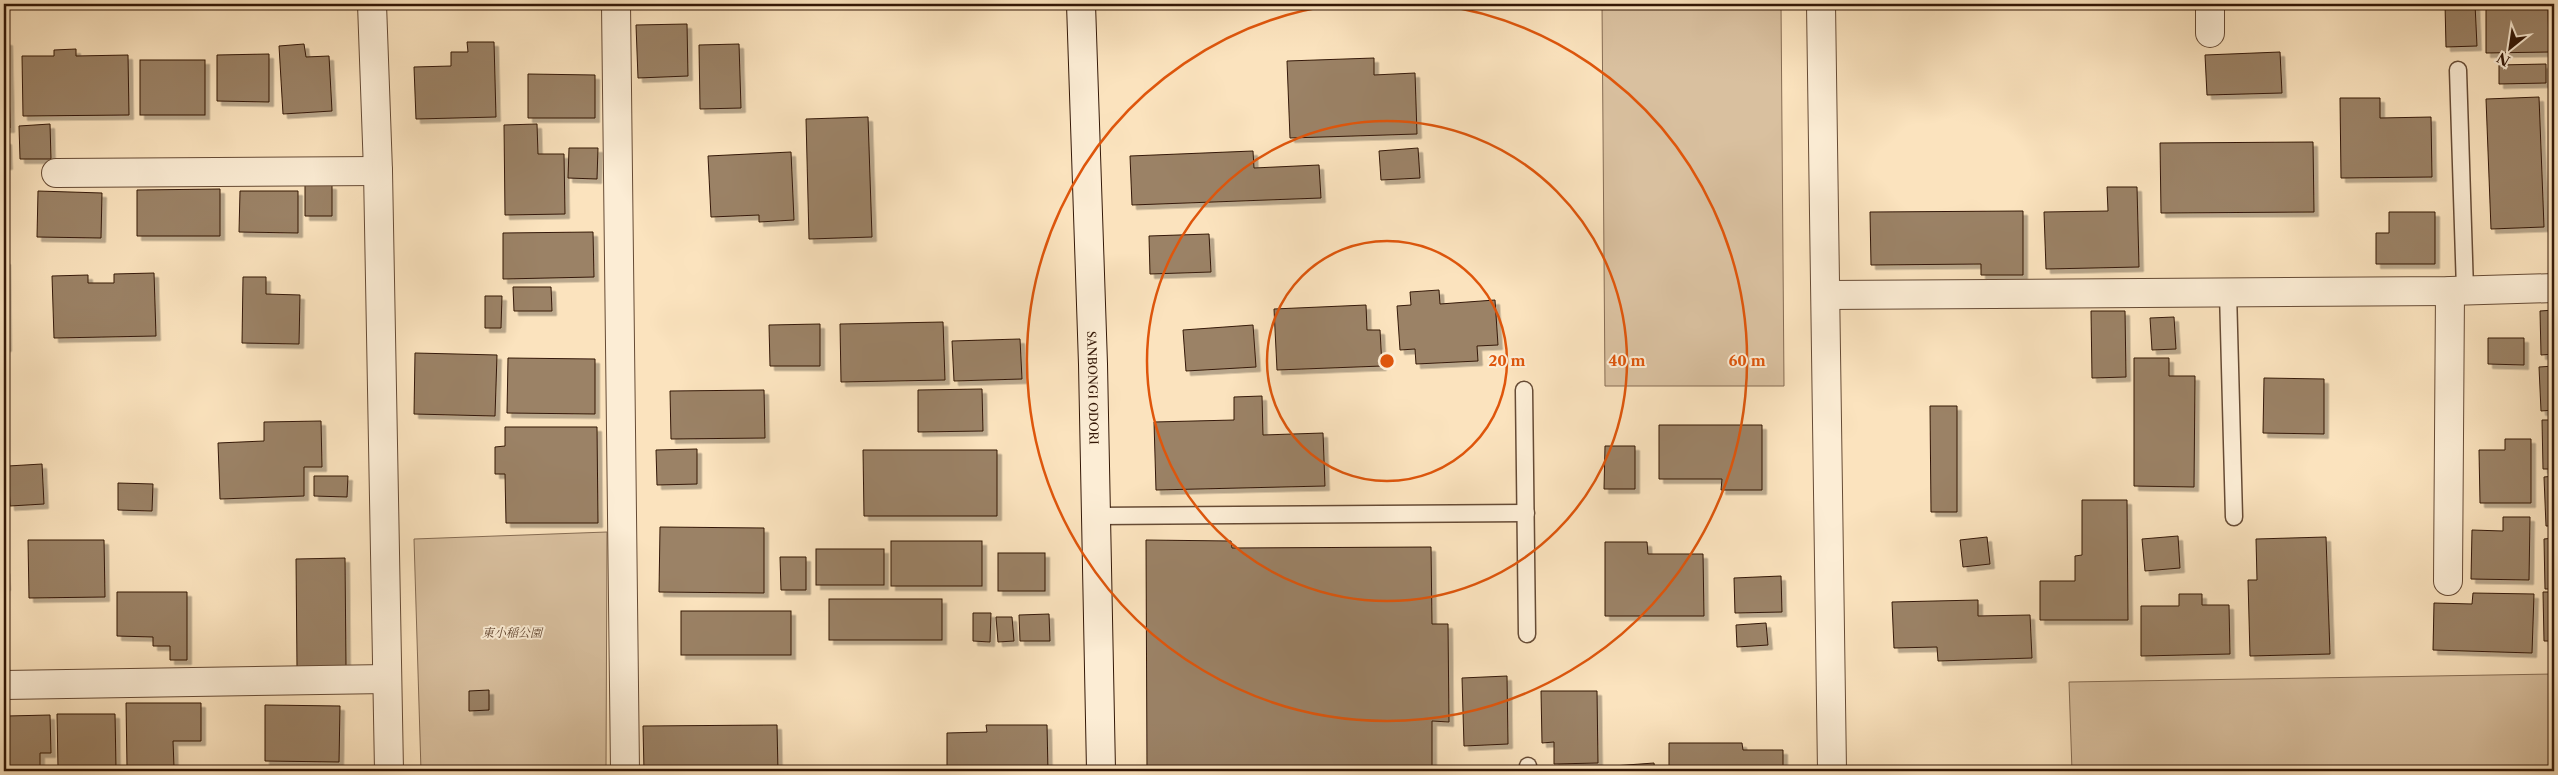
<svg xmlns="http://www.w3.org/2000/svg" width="2558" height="775" font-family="'Libre Caslon Text','Noto Serif JP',serif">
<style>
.green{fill:#d9c09f;stroke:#866c53}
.building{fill:#9b8266;stroke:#341807;filter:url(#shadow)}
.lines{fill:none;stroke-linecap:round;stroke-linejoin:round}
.service-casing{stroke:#664b35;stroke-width:19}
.minor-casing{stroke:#664b35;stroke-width:30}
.tertiary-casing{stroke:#664b35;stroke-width:30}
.secondary-casing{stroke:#341807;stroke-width:30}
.service{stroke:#fcedd5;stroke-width:16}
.minor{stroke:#fcedd5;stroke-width:28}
.tertiary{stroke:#fcedd5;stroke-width:28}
.secondary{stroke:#fcedd5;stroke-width:28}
.ring{fill:none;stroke:#df560c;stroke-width:2.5}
.labels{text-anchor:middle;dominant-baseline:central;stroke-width:4;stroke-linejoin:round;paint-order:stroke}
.street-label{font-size:12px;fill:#341807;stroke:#fcedd5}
.park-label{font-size:12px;font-style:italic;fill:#664a35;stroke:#fcedd5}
.centre{fill:#df560c;stroke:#fcedd5;stroke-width:2.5}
.ring-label{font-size:15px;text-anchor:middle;font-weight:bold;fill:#df560c;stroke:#fcedd5;stroke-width:4;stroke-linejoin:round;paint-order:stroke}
</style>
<defs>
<filter id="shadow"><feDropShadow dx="4.5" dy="4.5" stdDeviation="0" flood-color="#0004"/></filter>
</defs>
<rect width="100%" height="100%" fill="#fbe3be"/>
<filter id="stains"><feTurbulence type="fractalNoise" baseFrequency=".004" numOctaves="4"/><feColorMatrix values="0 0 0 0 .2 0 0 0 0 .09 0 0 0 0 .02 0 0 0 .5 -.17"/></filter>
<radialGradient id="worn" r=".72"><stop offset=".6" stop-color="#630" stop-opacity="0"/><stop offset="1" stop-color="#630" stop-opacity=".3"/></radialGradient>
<g class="green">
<polygon points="1602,4 1781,4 1784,386 1605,386"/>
<polygon points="607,532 606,771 421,771 414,539"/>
<polygon points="2554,674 2554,771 2072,771 2069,682"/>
</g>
<g class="building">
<polygon points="2445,4 2475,4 2477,46 2446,47"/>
<polygon points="2486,4 2548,4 2549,52 2486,53"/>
<polygon points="687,24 688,76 638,78 636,25"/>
<polygon points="4,41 8,41 10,128 4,128"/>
<polygon points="467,42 494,42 496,117 416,119 414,67 451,66 451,52 468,52"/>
<polygon points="304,44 306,57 329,56 332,111 283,114 279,46"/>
<polygon points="739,44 741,108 700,109 699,45"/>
<polygon points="76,49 76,56 128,55 129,115 23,116 22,56 54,56 54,50"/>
<polygon points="2280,52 2282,93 2207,95 2205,55"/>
<polygon points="269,54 269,102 217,101 217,55"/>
<polygon points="1374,58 1374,75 1415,73 1417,134 1290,138 1287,61"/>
<rect x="140" y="60" width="65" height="55"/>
<polygon points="2546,64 2546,83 2499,84 2499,65"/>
<polygon points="528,74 595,75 595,118 528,118"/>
<polygon points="2539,97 2544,227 2491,229 2486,99"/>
<polygon points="2340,98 2380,98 2380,118 2431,117 2432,177 2341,178"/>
<polygon points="868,117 872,237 809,239 806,119"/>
<polygon points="50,124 51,159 20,159 19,126"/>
<polygon points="537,124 538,154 564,154 565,214 505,215 504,125"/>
<polygon points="4,140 7,140 8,165 4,165"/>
<polygon points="2313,142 2314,212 2161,213 2160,143"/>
<polygon points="569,148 598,148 597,179 568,178"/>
<polygon points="1418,148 1420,178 1381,180 1379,151"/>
<polygon points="1253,151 1254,168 1319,165 1321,198 1132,205 1130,156"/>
<polygon points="791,152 794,220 759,222 759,215 711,217 708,156"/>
<polygon points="305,184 332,185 332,216 305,216"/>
<polygon points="2107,187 2137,187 2139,267 2046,269 2044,212 2108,211"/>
<polygon points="220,189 220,236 137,236 137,190"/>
<polygon points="38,191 102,193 101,238 37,237"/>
<polygon points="240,191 298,191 298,233 239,232"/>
<polygon points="2023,211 2023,275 1981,275 1981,264 1871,265 1870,212"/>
<polygon points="2389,212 2435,212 2435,264 2376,264 2376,233 2389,233"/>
<polygon points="593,232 594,277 503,279 503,233"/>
<polygon points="1209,234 1211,272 1150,274 1149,236"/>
<polygon points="4,260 6,260 7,347 4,347"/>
<polygon points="154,273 156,336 54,338 52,276 88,275 88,283 114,283 114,274"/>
<polygon points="243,277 266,277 266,294 300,295 299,344 242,343"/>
<polygon points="513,287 551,287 552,311 514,311"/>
<polygon points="1439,290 1440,304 1495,300 1498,345 1477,346 1478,361 1416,364 1415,349 1400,350 1397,306 1411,305 1410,292"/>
<polygon points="485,296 502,296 501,328 485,328"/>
<polygon points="1366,305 1367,330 1380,330 1382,366 1277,370 1274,309"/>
<polygon points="2554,310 2554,354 2541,355 2540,311"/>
<polygon points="2091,311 2125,311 2126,377 2092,378"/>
<polygon points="2174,317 2176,349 2152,350 2150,318"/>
<polygon points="943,322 945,380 841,382 840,324"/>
<polygon points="820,324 820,366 770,366 769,325"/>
<polygon points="1253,325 1256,367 1186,371 1183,330"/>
<polygon points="2488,338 2524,338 2524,365 2488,364"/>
<polygon points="1020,339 1022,379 954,381 952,341"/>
<polygon points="415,353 497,355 495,416 414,414"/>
<polygon points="508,358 595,359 595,414 507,413"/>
<polygon points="2134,358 2169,358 2169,376 2195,376 2194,487 2134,486"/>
<polygon points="2554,366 2554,410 2541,411 2539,367"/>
<polygon points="2264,378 2324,379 2324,434 2263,433"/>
<polygon points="982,389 983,431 918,432 918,390"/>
<polygon points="764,390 765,438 671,439 670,391"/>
<polygon points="1262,396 1263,435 1323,433 1325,486 1156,490 1154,422 1234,420 1234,397"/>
<polygon points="1930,406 1957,406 1957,512 1931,512"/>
<polygon points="2542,420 2554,420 2554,469 2543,469"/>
<polygon points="321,421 322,467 304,467 304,496 220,499 218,443 264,441 264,422"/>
<polygon points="1659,425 1762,425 1762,490 1721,490 1722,479 1659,479"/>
<polygon points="505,427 597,427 598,523 506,523 505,474 495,474 495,447 505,446"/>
<polygon points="2505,439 2531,439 2531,503 2480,503 2479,450 2505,450"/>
<polygon points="1605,446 1635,446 1635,489 1604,489"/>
<polygon points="697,449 697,484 657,485 656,450"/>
<polygon points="863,450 997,450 997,516 864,516"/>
<polygon points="42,464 44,504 10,506 8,466"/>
<polygon points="314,476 348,476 347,497 314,496"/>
<polygon points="2554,476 2554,526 2546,526 2544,477"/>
<polygon points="118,483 153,484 152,511 118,510"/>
<polygon points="2082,500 2127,500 2128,620 2040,620 2040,581 2075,581 2075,556 2082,555"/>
<polygon points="2503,517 2530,517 2529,580 2471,579 2472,530 2503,531"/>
<polygon points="660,527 764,528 764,593 659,592"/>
<polygon points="2178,536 2180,568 2145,571 2142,539"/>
<polygon points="1987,537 1990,564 1963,567 1960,540"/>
<polygon points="2326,537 2330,654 2250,656 2248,580 2257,580 2256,539"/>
<polygon points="2554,538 2554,589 2545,589 2544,539"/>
<polygon points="28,540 104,540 105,597 29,598"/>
<polygon points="1146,540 1231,541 1232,548 1431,547 1432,624 1448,624 1449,722 1432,721 1432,771 1147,771"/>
<rect x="891" y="541" width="91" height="45"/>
<polygon points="1605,542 1647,542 1648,554 1703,554 1704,616 1605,616"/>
<rect x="816" y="549" width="68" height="36"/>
<rect x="998" y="553" width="47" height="38"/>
<polygon points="780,557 806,557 806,590 781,590"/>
<polygon points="345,558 346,666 297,667 296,559"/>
<polygon points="4,569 5,569 6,586 4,586"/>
<polygon points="1781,576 1782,612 1735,613 1734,578"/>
<polygon points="117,592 187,592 187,660 170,660 170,646 153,646 153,637 117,636"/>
<polygon points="2543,592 2554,592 2554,641 2544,641"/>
<polygon points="2473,593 2534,594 2532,653 2433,650 2434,603 2472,604"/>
<polygon points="2179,594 2202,594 2202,605 2229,605 2230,654 2141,656 2141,606 2179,606"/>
<rect x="829" y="599" width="113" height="41"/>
<polygon points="1978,600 1978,616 2030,615 2032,658 1938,661 1937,647 1894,648 1892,602"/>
<rect x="681" y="611" width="110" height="44"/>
<polygon points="973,613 991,613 990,642 973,641"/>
<polygon points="1049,614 1050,641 1020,641 1019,615"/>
<polygon points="996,617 1012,617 1014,641 998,642"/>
<polygon points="1766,623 1768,645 1737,647 1736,625"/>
<polygon points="4,631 5,668 4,668"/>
<polygon points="1507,676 1508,744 1464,746 1462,678"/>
<polygon points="489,690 489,710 469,711 469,691"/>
<polygon points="1541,691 1597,691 1598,763 1554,764 1554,742 1542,743"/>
<polygon points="126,703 201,703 201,741 173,741 174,767 127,767"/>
<polygon points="265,705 340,706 339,762 265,761"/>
<polygon points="57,714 115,714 116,768 58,768"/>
<polygon points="50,715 51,753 40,753 40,767 8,767 7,716"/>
<polygon points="777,725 778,771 644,771 643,726"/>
<polygon points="986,725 1047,725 1048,771 947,771 947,733 987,732"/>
<polygon points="1669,743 1742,743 1743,750 1783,750 1783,771 1669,771"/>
<polygon points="1654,763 1655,771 1613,771 1613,766"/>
</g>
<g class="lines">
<defs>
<g id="service">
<polyline points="2458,70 2465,290"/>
<polyline points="2228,292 2234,517"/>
<polyline points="1524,390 1527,634"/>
<polyline points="1096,516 1526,513"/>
<polyline points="1528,766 1528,771"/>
</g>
<g id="minor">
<polyline points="616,4 625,771"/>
<polyline points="1821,4 1832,771"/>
<polyline points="2210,4 2210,33"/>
<polyline points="56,173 378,171"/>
<polyline points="1826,295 2450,291 2554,288"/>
<polyline points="2448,581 2450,291"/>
<polyline points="4,685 387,679"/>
</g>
<polyline id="tertiary" points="372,4 378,171 389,771"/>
<g id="secondary">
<path id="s1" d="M 1081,4 L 1093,364 L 1101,771"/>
</g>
</defs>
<use href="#service" class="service-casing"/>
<use href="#minor" class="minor-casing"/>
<use href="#tertiary" class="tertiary-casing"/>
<use href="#secondary" class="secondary-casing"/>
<use href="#service" class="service"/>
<use href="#minor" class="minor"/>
<use href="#tertiary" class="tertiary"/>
<use href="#secondary" class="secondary"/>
</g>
<g class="ring">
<circle cx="1387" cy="361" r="120"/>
<circle cx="1387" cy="361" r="240"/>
<path d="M1434 4A360 360 0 1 1 1340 4"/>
</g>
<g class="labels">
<g class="street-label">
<text stroke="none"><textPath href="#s1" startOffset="384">SANBONGI ODORI</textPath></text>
</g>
<g class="park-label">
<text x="512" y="632">東小稲公園</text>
</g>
</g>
<circle cx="1387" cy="361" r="8" class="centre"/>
<g class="ring-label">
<text x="1507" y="366">20 m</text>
<text x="1627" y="366">40 m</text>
<text x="1747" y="366">60 m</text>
</g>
<rect width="2558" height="775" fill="none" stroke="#fbe3be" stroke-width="20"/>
<rect x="5" y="5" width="2548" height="765" fill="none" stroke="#341807" stroke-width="2.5"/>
<rect x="10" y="10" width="2538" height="755" fill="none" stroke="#341807"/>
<g transform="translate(2510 48) rotate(210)" stroke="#fcedd5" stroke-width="4" paint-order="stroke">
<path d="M0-4L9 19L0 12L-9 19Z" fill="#341807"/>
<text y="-8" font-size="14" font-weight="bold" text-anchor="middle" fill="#341807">N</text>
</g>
<rect width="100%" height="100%" filter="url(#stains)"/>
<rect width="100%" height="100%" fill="url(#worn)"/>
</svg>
